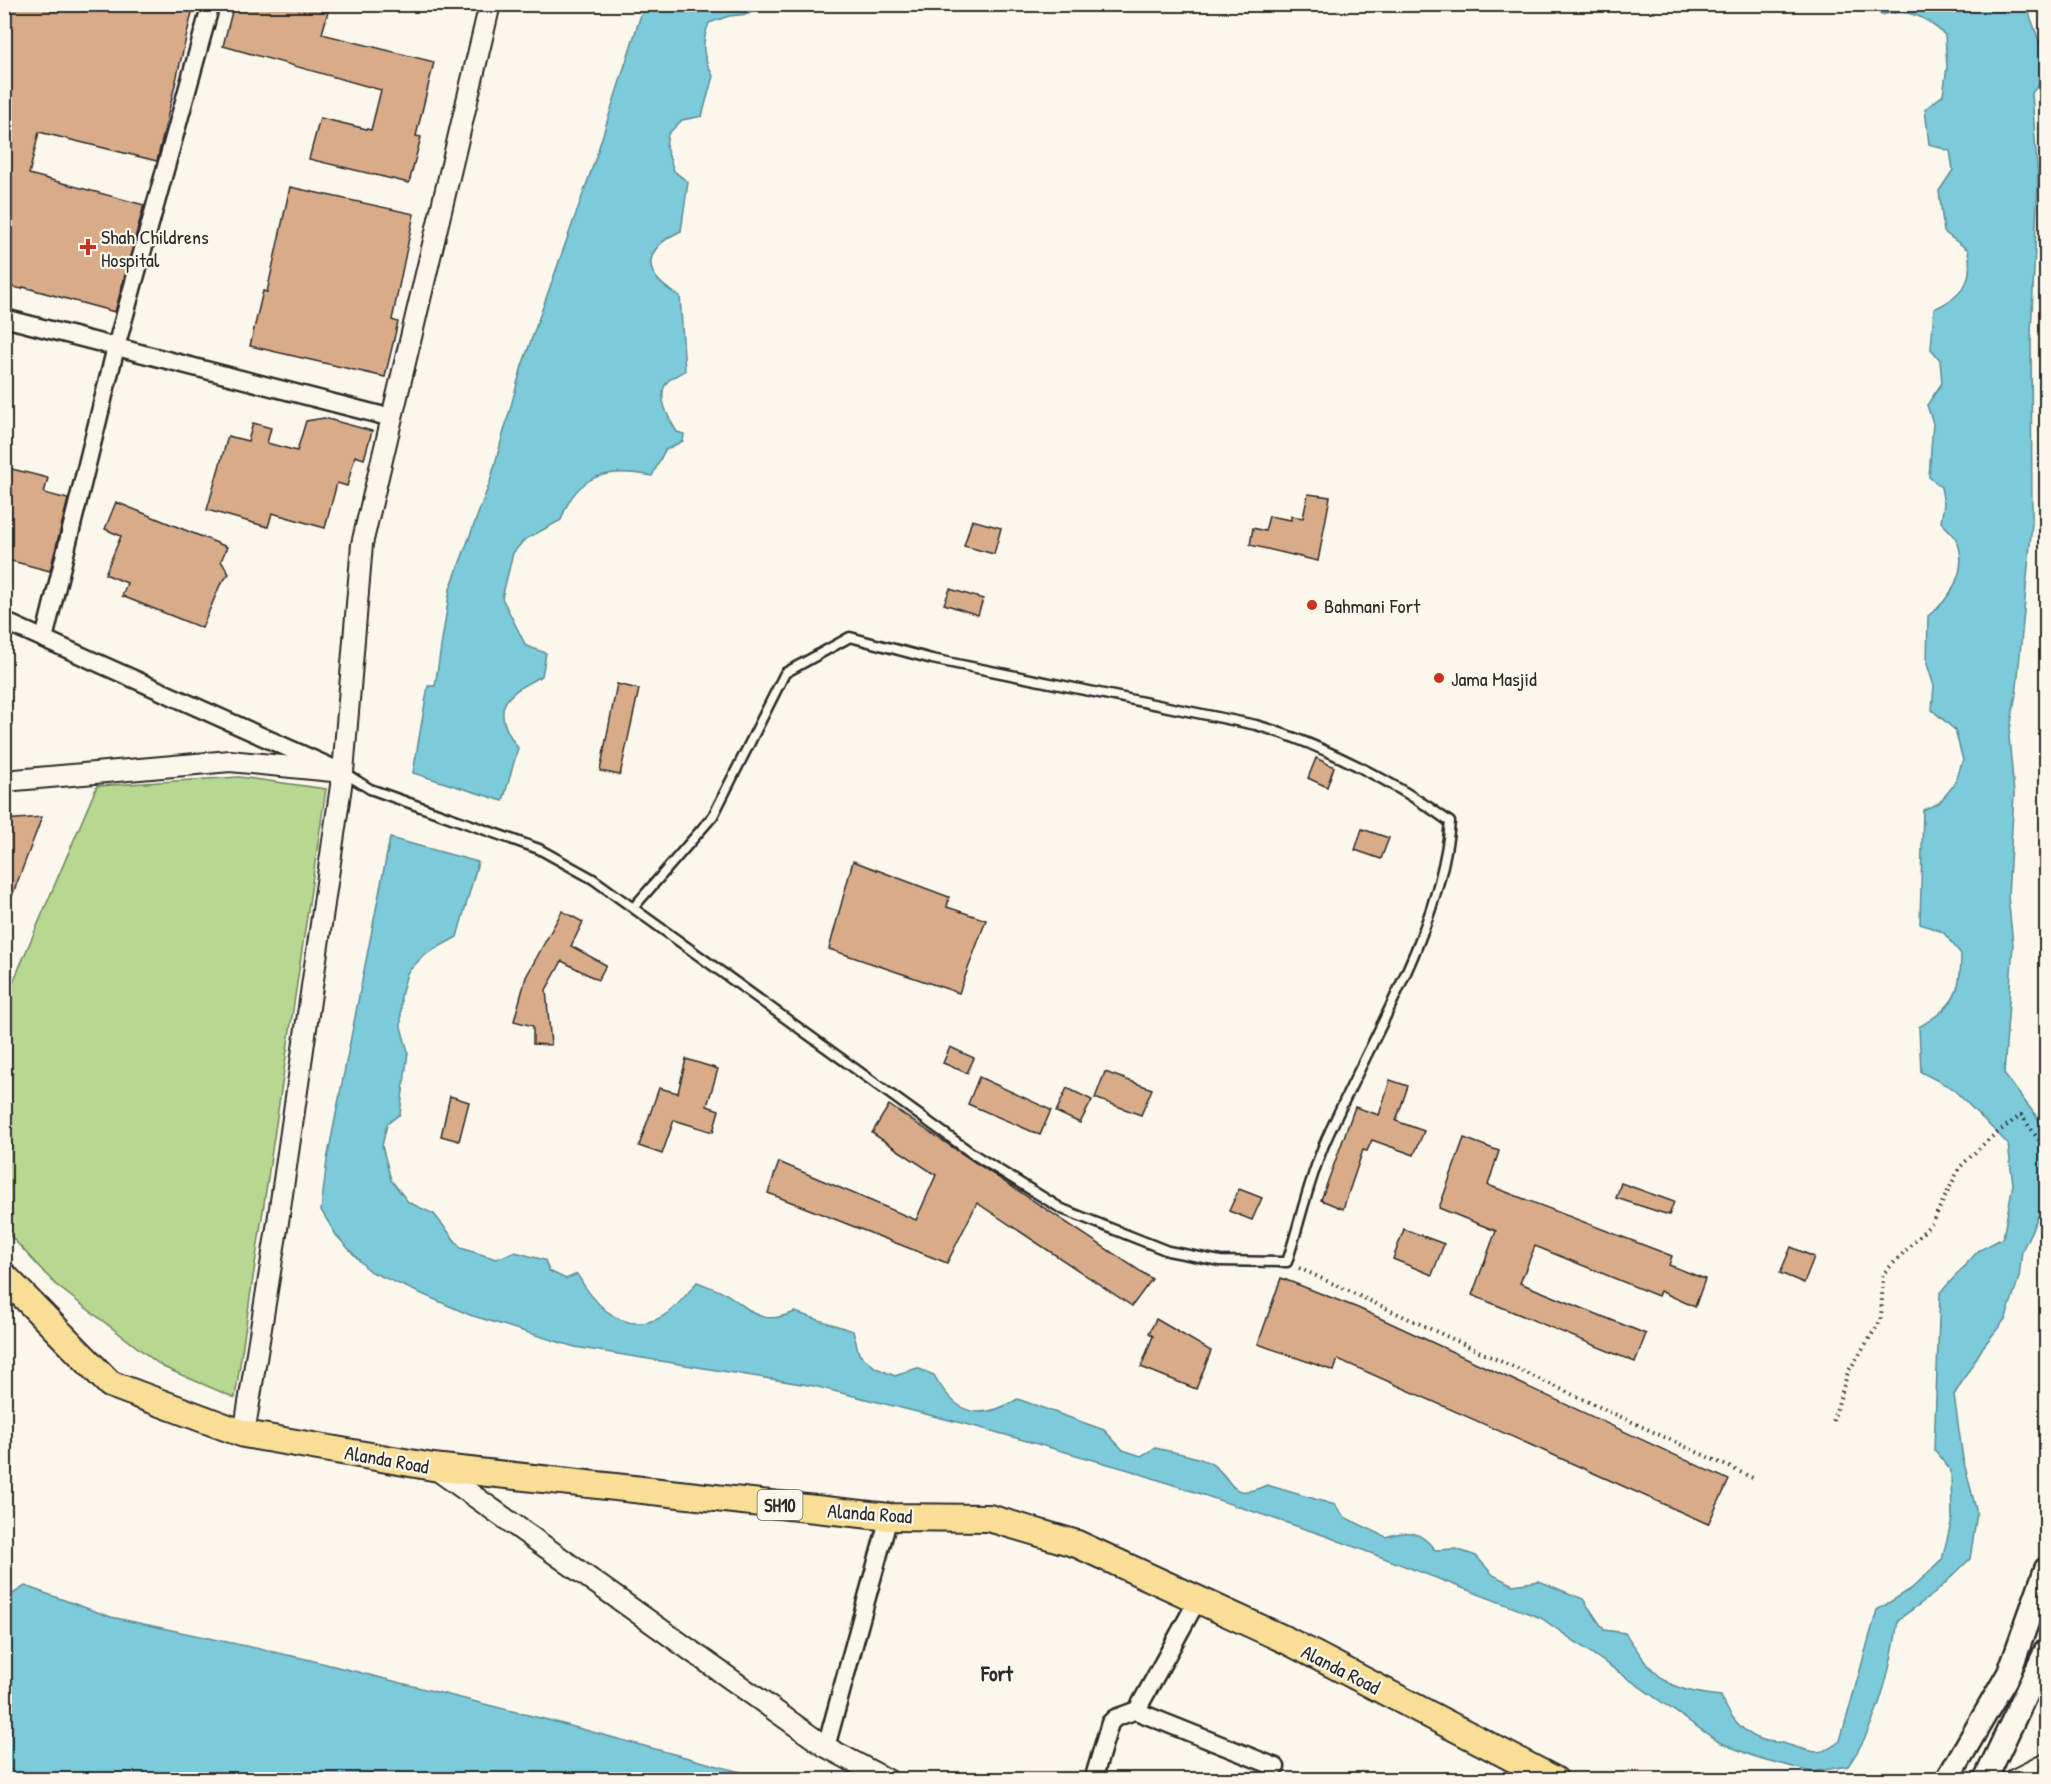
<svg xmlns="http://www.w3.org/2000/svg" width="2051" height="1784" font-family="'Patrick Hand',sans-serif">
<style>
.green{fill:#b7d891;stroke:#71825e;stroke-width:1.5}
.water{fill:#7ccbda;stroke:#5c8b94;stroke-width:1.5}
.building{fill:#d8ac89;stroke:#2b2b2b;stroke-width:1.5}
.lines{fill:none;stroke-linecap:round;stroke-linejoin:round}
.service-casing{stroke:#2b2b2b;stroke-width:13}
.minor-casing{stroke:#2b2b2b;stroke-width:21}
.tertiary-casing{stroke:#2b2b2b;stroke-width:24}
.secondary-casing{stroke:#2b2b2b;stroke-width:27}
.primary-casing{stroke:#2b2b2b;stroke-width:30}
.path{stroke:#2b2b2b;stroke-width:4;stroke-dasharray:1.5 4.5;stroke-linecap:butt}
.service{stroke:#fbf7ec;stroke-width:8}
.minor{stroke:#fbf7ec;stroke-width:16}
.tertiary{stroke:#fbf7ec;stroke-width:20}
.secondary{stroke:#fbf7ec;stroke-width:22}
.primary{stroke:#f9df96;stroke-width:26}
.poi-dot{fill:#c8321e;stroke:#fbf7ec;stroke-width:2}
.labels{text-anchor:middle;dominant-baseline:central;stroke-width:4.5;stroke-linejoin:round;paint-order:stroke}
.shield{fill:#fbf7ec;stroke:#696865;stroke-width:1.5}
.shield-label{font-size:18px;font-weight:bold;fill:#2b2b2b}
.poi-label{font-size:20px;fill:#2b2b2b;stroke:#fbf7ec;text-anchor:start}
.street-label{font-size:20px;fill:#2b2b2b;stroke:#fbf7ec}
.neighbourhood-label{font-size:21px;font-weight:bold;fill:#2b2b2b;stroke:#fbf7ec}
</style>
<rect width="100%" height="100%" fill="#fbf7ec"/>
<filter id="ink" filterUnits="userSpaceOnUse"><feTurbulence type="fractalNoise" baseFrequency=".0167" numOctaves="2"/><feDisplacementMap in="SourceGraphic" scale="12" xChannelSelector="R" yChannelSelector="G"/><feConvolveMatrix kernelMatrix="1 2 1 2 8 2 1 2 1" color-interpolation-filters="sRGB"/></filter>
<g filter="url(#ink)">
<polygon class="green" points="239,777 326,789 235,1398 163,1367 56,1285 5,1230 5,1001 97,786"/>
<g class="water">
<path d="M 644,5 L 757,5 L 749,14 L 729,16 L 709,23 C 701,44 702,56 713,76 L 702,116 L 682,120 L 668,134 L 666,147 L 674,171 L 688,182 L 681,231 C 640,250 642,276 680,296 L 685,371 C 680,374 672,377 668,381 C 655,395 669,419 677,432 L 684,434 L 683,441 L 665,450 L 652,476 C 608,467 576,474 561,520 L 524,540 L 513,553 L 502,598 L 526,646 L 546,653 L 542,676 C 502,694 490,710 518,748 L 503,801 L 413,773 L 428,686 L 435,686 L 450,589 L 490,482 L 522,366 L 594,163 Z"/>
<path d="M 1872,5 L 2026,5 L 2042,49 L 2042,80 L 2032,93 L 2038,182 L 2031,334 L 2032,523 L 2017,687 L 2009,736 L 2014,794 L 2008,896 L 2013,944 L 2004,1074 L 2040,1121 L 2046,1160 L 2046,1199 L 2022,1251 L 2019,1277 L 2006,1318 L 1983,1347 L 1954,1395 L 1963,1459 L 1977,1513 L 1970,1559 L 1935,1593 L 1898,1620 C 1891,1671 1878,1724 1848,1766 L 1812,1772 L 1755,1757 L 1719,1742 L 1541,1618 L 1326,1536 L 1129,1470 L 981,1428 L 814,1386 L 575,1347 L 470,1315 L 369,1271 L 336,1235 L 321,1210 L 327,1160 L 390,838 L 478,862 L 457,937 L 424,955 L 407,973 L 401,996 L 401,1027 L 408,1052 L 400,1114 L 387,1124 L 382,1146 L 391,1180 L 408,1202 L 434,1214 L 461,1248 L 496,1259 L 515,1252 L 545,1260 L 549,1271 L 566,1279 L 577,1274 C 593,1302 619,1333 655,1320 C 672,1314 686,1295 697,1282 C 707,1286 719,1290 728,1295 C 755,1313 761,1326 795,1312 L 853,1331 L 859,1354 L 876,1368 L 895,1376 L 917,1368 L 934,1375 C 956,1415 979,1422 1018,1399 L 1104,1430 L 1123,1450 L 1141,1456 L 1155,1448 C 1171,1452 1195,1455 1210,1463 C 1236,1479 1227,1503 1267,1485 L 1335,1505 L 1344,1517 L 1386,1537 C 1408,1530 1420,1530 1435,1550 L 1456,1549 L 1476,1556 L 1493,1575 L 1513,1585 L 1539,1581 L 1583,1599 L 1604,1630 L 1625,1633 C 1656,1678 1664,1690 1721,1696 C 1728,1714 1739,1729 1757,1738 C 1766,1743 1779,1741 1789,1745 C 1814,1752 1818,1758 1840,1741 L 1877,1610 L 1911,1589 L 1942,1560 L 1952,1519 L 1951,1471 L 1934,1450 L 1940,1293 L 1978,1251 L 2003,1238 L 2013,1184 L 2008,1144 L 1952,1088 L 1921,1072 L 1919,1027 C 1954,1006 1961,995 1961,954 L 1943,932 L 1920,924 L 1923,810 L 1939,803 L 1954,785 L 1963,760 L 1955,730 L 1932,710 L 1934,686 L 1927,664 L 1928,616 C 1950,600 1969,570 1957,541 C 1954,534 1946,528 1941,522 L 1944,504 L 1941,487 L 1929,477 L 1933,423 L 1927,405 L 1942,383 L 1940,360 L 1931,349 L 1934,309 C 1963,296 1974,282 1968,250 L 1944,232 L 1939,191 L 1953,170 L 1950,151 L 1929,144 L 1925,109 L 1943,95 L 1947,67 L 1945,35 C 1924,16 1910,8 1881,15 Z"/>
<polygon points="25,1586 111,1617 306,1659 548,1720 766,1779 5,1779 5,1599"/>
</g>
<g class="building">
<polygon points="4,4 194,4 157,161 39,132 29,174 144,205 115,312 23,287 22,289 4,285"/>
<polygon points="234,4 330,4 322,34 434,62 416,136 421,137 409,183 309,159 320,118 371,130 381,90 223,46"/>
<polygon points="290,187 414,214 392,320 398,322 385,377 250,346 263,291 267,292"/>
<polygon points="324,418 372,431 364,459 355,456 347,486 337,483 325,528 272,513 268,527 207,510 228,436 248,441 253,423 271,428 267,443 297,451 306,421"/>
<polygon points="4,467 48,478 44,493 68,499 50,571 4,559"/>
<polygon points="1308,494 1330,497 1318,561 1250,545 1253,528 1265,531 1269,516 1291,520 1291,516 1303,518"/>
<polygon points="116,502 227,547 221,561 229,574 220,585 202,628 122,596 127,583 105,574 121,536 105,529"/>
<polygon points="972,520 1001,528 994,554 964,546"/>
<polygon points="950,589 983,599 978,615 944,604"/>
<polygon points="617,684 639,689 620,775 600,771"/>
<polygon points="1316,758 1334,767 1327,787 1308,778"/>
<polygon points="42,817 6,912 4,912 4,820"/>
<polygon points="1362,829 1389,838 1381,859 1355,850"/>
<polygon points="853,861 949,897 947,907 986,920 959,993 829,949"/>
<polygon points="562,911 583,922 571,946 606,965 598,980 562,961 546,990 551,1045 533,1044 533,1026 514,1021 526,977"/>
<polygon points="950,1047 974,1058 967,1073 943,1063"/>
<polygon points="686,1059 718,1069 707,1106 719,1110 713,1132 674,1120 662,1154 639,1146 659,1088 678,1093"/>
<polygon points="1105,1072 1152,1089 1141,1115 1095,1098"/>
<polygon points="979,1077 1051,1110 1040,1135 968,1104"/>
<polygon points="1390,1080 1408,1086 1396,1121 1424,1131 1414,1155 1372,1140 1367,1151 1363,1150 1343,1209 1321,1200 1355,1107 1379,1115"/>
<polygon points="1067,1088 1092,1100 1080,1123 1056,1112"/>
<polygon points="450,1096 469,1102 459,1141 441,1136"/>
<polygon points="889,1105 970,1159 1152,1279 1132,1306 977,1203 947,1263 768,1193 779,1162 916,1220 936,1175 872,1133"/>
<polygon points="1464,1138 1499,1151 1488,1185 1672,1256 1669,1265 1705,1279 1695,1307 1660,1291 1658,1296 1535,1246 1520,1283 1646,1334 1635,1362 1472,1295 1496,1231 1439,1208"/>
<polygon points="1621,1183 1674,1202 1669,1215 1616,1198"/>
<polygon points="1239,1189 1262,1198 1252,1220 1229,1211"/>
<polygon points="1404,1229 1444,1244 1432,1275 1393,1259"/>
<polygon points="1791,1247 1814,1257 1804,1283 1780,1273"/>
<polygon points="1281,1278 1358,1308 1729,1480 1708,1524 1338,1359 1334,1371 1258,1344"/>
<polygon points="1156,1319 1211,1351 1196,1389 1141,1367 1153,1336 1149,1333"/>
</g>
<g class="lines">
<defs>
<path id="service" d="M 343,772 L 370,789 L 539,849 L 593,879 L 633,908 L 973,1154 L 1062,1209 L 1168,1251 L 1220,1261 L 1287,1262 C 1300,1222 1309,1178 1326,1140 C 1370,1040 1440,932 1450,822 C 1397,783 1319,743 1256,725 L 932,659 L 850,637 L 785,673 L 713,816 L 633,908"/>
<g id="minor">
<polyline points="4,318 392,418"/>
<polyline points="4,621 335,769"/>
<polyline points="44,639 116,347 211,4"/>
<polyline points="1136,1711 1276,1767"/>
<polyline points="826,1747 889,1517"/>
<polyline points="1093,1780 1110,1723 1115,1718 1137,1710 1198,1599"/>
</g>
<g id="tertiary">
<polyline points="4,781 230,761 343,772"/>
<polyline points="244,1434 278,1222 343,772 362,544 490,4"/>
<polyline points="433,1467 826,1747 888,1780"/>
<polyline points="2014,1780 2046,1764"/>
</g>
<g id="secondary">
<polyline points="1947,1780 2009,1673 2046,1569"/>
<polyline points="1985,1780 2046,1651"/>
</g>
<polyline id="primary" points="4,1276 110,1384 244,1434 433,1467 889,1517 989,1518 1077,1544 1288,1641 1555,1780"/>
</defs>
<use href="#service" class="service-casing"/>
<use href="#minor" class="minor-casing"/>
<use href="#tertiary" class="tertiary-casing"/>
<use href="#secondary" class="secondary-casing"/>
<use href="#primary" class="primary-casing"/>
<g class="path">
<polyline points="1299,1268 1753,1478"/>
<polyline points="1833,1421 1848,1372 1881,1320 1883,1274 1932,1223 1960,1167 1989,1139 2021,1115 2046,1150"/>
</g>
<use href="#service" class="service"/>
<use href="#minor" class="minor"/>
<use href="#tertiary" class="tertiary"/>
<use href="#secondary" class="secondary"/>
<use href="#primary" class="primary"/>
</g>
</g>
<g class="poi-dot">
<path d="M85 238h6v6h6v6h-6v6h-6v-6h-6v-6h6z"/>
<circle cx="1312" cy="605" r="6"/>
<circle cx="1439" cy="678" r="6"/>
</g>
<g class="labels">
<rect class="shield" x="757.5" y="1490" width="45" height="30" rx="4.5"/>
<g class="shield-label">
<text x="780" y="1505">SH10</text>
</g>
<g class="poi-label">
<text x="101" y="236">Shah Childrens<tspan x="101" dy="23">Hospital</tspan></text>
<text x="1324" y="605">Bahmani Fort</text>
<text x="1451" y="678">Jama Masjid</text>
</g>
<g class="street-label">
<text transform="translate(387 1459) rotate(10)">Alanda Road</text>
<text transform="translate(870 1513) rotate(4)">Alanda Road</text>
<text transform="translate(1341 1669) rotate(27)">Alanda Road</text>
</g>
<g class="neighbourhood-label">
<text x="997" y="1673">Fort</text>
</g>
</g>
<rect width="2051" height="1784" fill="none" stroke="#fbf7ec" stroke-width="24"/>
<rect x="12" y="12" width="2027" height="1760" fill="none" stroke="#2b2b2b" stroke-width="2" filter="url(#ink)"/>
</svg>
